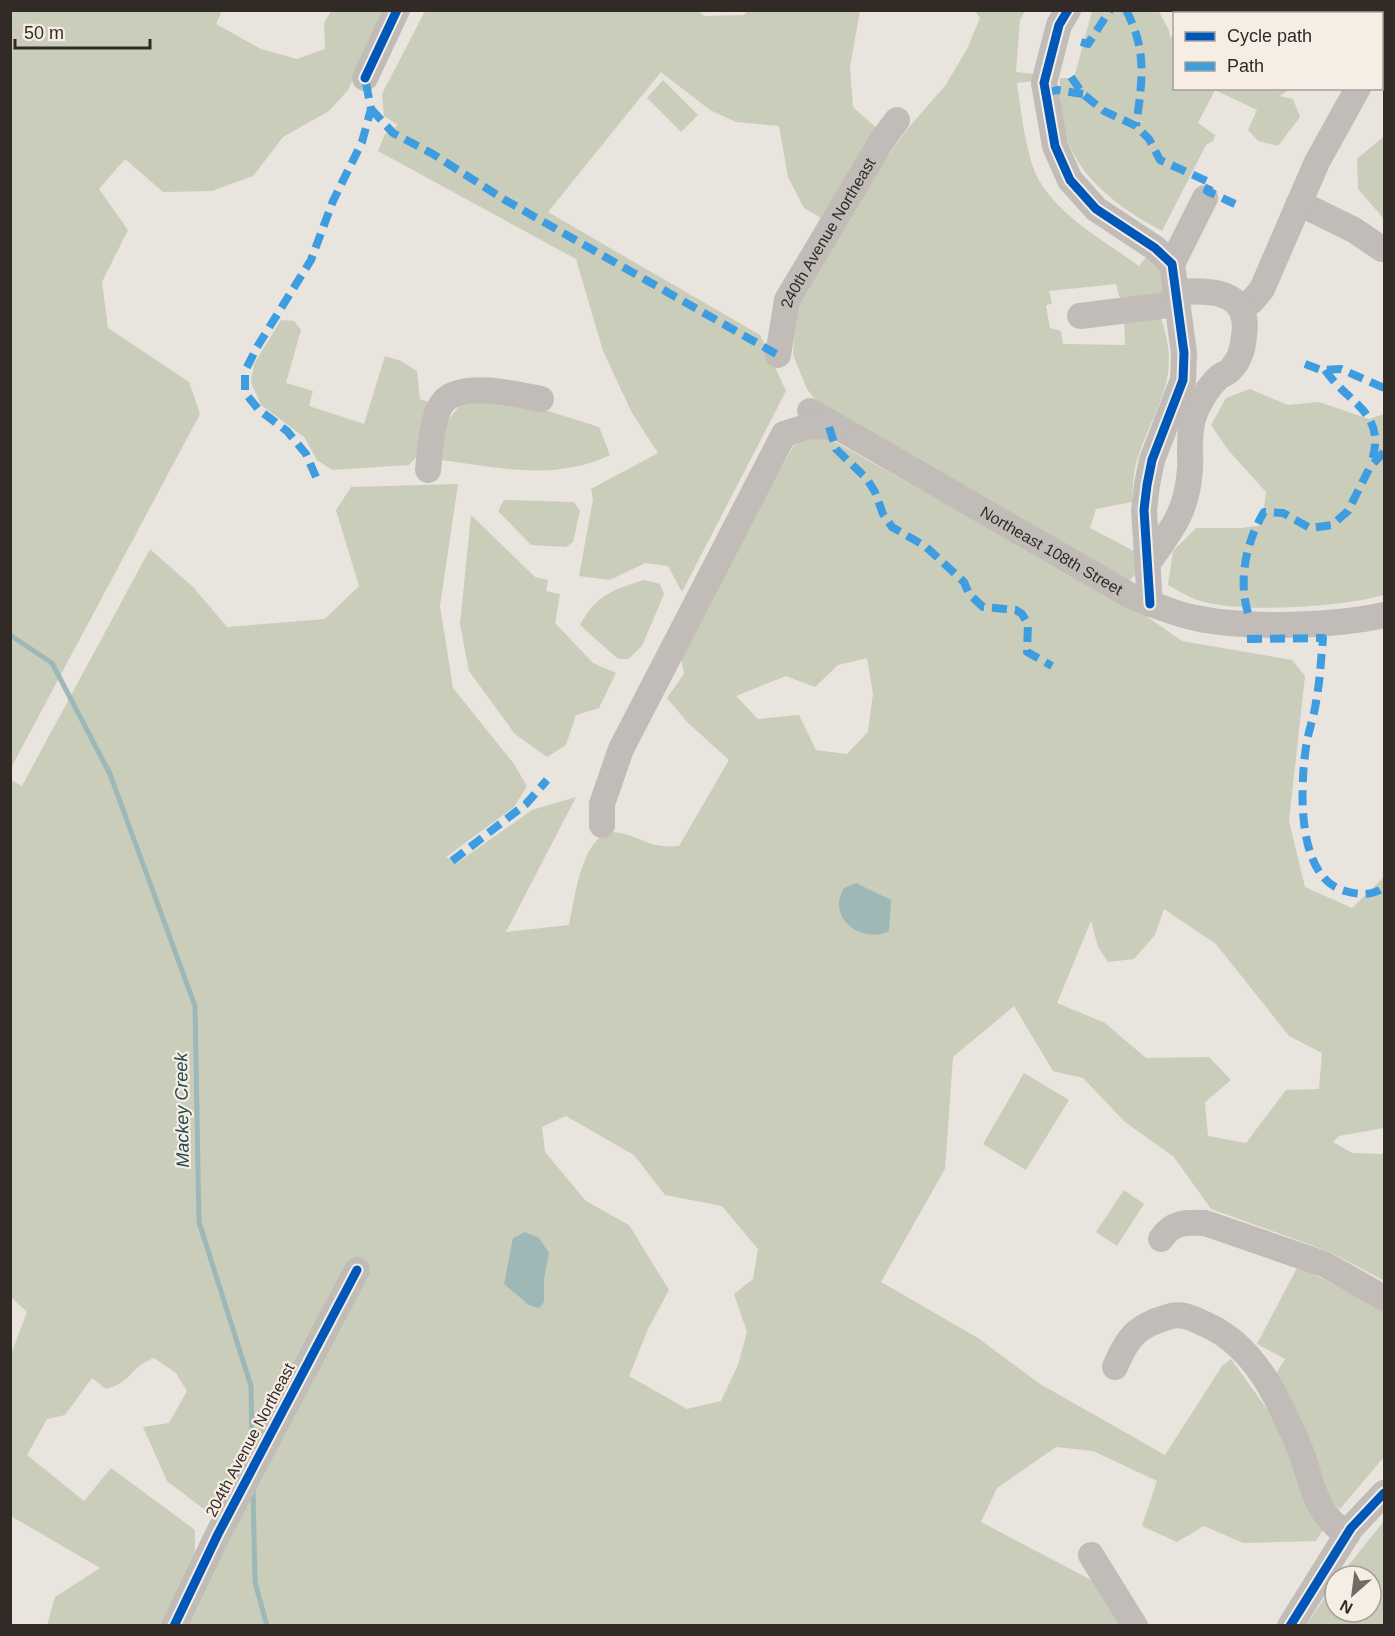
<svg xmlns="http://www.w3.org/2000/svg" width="1395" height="1636" font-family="Helvetica,sans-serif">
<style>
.green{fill:#cacdba;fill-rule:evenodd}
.water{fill:#9db8b7}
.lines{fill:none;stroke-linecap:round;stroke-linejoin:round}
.stream{stroke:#9db8b7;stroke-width:5}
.minor{stroke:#c1bcb8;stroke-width:26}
.quiet{stroke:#3e9ce0;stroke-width:8;stroke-dasharray:15 8;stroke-linecap:butt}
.cycleway-casing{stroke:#f6eee5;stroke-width:13}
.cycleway{stroke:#0057b8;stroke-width:9}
.labels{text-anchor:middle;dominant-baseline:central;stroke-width:4.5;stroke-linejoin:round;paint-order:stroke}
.street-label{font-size:16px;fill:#312a27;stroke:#f6eee5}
.water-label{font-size:18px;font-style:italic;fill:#224a4d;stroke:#f6eee5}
</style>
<rect width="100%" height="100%" fill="#e9e4de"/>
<g class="green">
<polygon points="697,10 704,16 744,15 748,10 860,11 850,67 853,107 879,130 823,219 804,208 788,177 779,126 736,122 710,110 661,72 548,212 760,335 786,391 682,592 668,566 645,563 610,580 579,576 593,499 591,489 658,453 632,413 603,351 576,259 378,151 385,134 398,125 384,116 382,94 425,11"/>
<polygon points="11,11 222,11 216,24 261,49 297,59 325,49 324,23 331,11 387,11 348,90 329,111 283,137 253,176 212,191 163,192 125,159 99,189 128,230 102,282 108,328 189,382 200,414 11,768"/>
<path d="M 975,11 L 1025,11 L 1020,20 L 1016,72 L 1034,74 L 1035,81 L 1017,83 C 1021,110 1026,159 1040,182 C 1063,219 1105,241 1139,266 L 1150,252 L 1159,264 L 1165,297 L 1121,302 L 1116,284 L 1049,291 L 1052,303 L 1046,306 L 1050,328 L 1061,331 L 1063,344 L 1125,345 L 1124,321 L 1160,316 C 1183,379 1156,402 1137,460 C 1133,472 1133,488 1132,502 L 1096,509 L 1090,528 L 1134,551 L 1136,574 L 1128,582 L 826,413 L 807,389 L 793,355 L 797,297 L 877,171 L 909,127 L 945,86 L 967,49 L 980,18 Z"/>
<path d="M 1092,11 L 1159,12 L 1169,30 L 1170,38 L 1174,34 L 1174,88 L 1271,88 L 1276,93 L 1274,89 L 1290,89 L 1280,96 L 1293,99 L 1300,117 L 1278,146 L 1258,141 L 1248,130 L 1257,110 L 1215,90 L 1198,123 L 1215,135 L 1213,141 L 1206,145 L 1162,231 C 1115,206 1069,172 1061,115 C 1059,103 1060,90 1060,78 L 1074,78 Z"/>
<polygon points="663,80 698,115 681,132 647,98"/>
<polygon points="1384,136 1384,219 1358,189 1357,159"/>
<polygon points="281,320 294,321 301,330 286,383 313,391 309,406 364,424 385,356 401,361 417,371 420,399 432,403 421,452 409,465 332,470 317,460 304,437 261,405 251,382 254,364"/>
<path d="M 1250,389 L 1288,405 L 1319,402 L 1369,419 L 1384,414 L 1384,595 C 1343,607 1237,614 1197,600 C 1187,596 1177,590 1168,585 L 1173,551 L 1196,528 L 1242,528 L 1262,525 L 1266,492 L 1229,451 L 1211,425 L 1226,398 Z"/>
<path d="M 494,400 L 548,411 L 599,427 L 610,455 C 557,481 499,468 442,460 L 443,427 L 462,402 Z"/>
<path d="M 823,435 L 1149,618 L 1182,641 L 1292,660 L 1305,676 L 1289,821 L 1305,887 L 1352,908 L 1384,877 L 1384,1128 L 1339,1136 L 1333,1142 L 1352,1153 L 1384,1154 L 1383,1280 L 1330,1252 L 1211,1209 L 1174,1157 L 1125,1122 L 1083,1078 L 1053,1071 L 1014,1006 L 953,1057 L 945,1169 L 881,1282 L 978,1338 L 1040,1384 L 1165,1455 L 1222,1366 L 1231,1359 L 1283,1431 L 1323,1530 L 1316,1541 L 1243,1543 L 1204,1526 L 1177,1542 L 1142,1526 L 1157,1481 L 1093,1451 L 1056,1447 L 997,1488 L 981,1522 L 1097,1583 L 1127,1625 L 184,1625 L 222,1509 L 205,1510 L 167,1481 L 143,1427 L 169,1423 L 187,1391 L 176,1373 L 154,1358 C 129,1367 133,1382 106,1389 L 92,1378 L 65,1415 L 47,1419 L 27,1455 L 84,1501 L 111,1468 L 195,1530 L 195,1556 L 161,1625 L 47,1625 L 55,1597 L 100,1568 L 11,1516 L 10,1357 L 27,1312 L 10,1296 L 11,780 L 22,786 L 150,549 L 193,587 L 227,627 L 325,619 L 359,586 L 336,510 L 351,487 L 458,484 L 440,606 L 453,688 L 514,764 L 527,786 L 514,807 L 446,857 L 457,863 L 532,810 L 576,797 L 506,932 L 569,925 C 575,900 582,824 621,833 C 646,839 648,848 679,846 L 729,760 L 687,722 L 667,698 L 684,674 L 680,652 L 794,445 ZM 867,658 L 873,694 L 868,732 L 847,754 L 816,750 L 799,715 L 758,719 L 736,696 L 786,676 L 815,687 L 838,665 ZM 1164,909 L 1216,944 L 1289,1036 L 1322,1053 L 1319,1089 L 1286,1090 L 1246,1143 L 1208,1136 L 1205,1102 L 1231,1080 L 1209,1057 L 1146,1058 L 1105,1023 L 1057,1003 L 1091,921 L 1098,947 L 1108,962 L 1134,959 L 1155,935 ZM 566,1116 L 634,1155 L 665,1195 L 722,1206 L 758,1249 L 753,1279 L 734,1294 L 747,1332 L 738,1365 L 721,1401 L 687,1409 L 629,1376 L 648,1329 L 669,1290 L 629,1225 L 586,1201 L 545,1152 L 542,1127 Z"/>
<polygon points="504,500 574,502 580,511 573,542 566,547 531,545 498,511"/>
<polygon points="471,515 535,577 548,580 546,591 560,594 555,623 593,663 616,673 599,708 576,715 566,745 547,757 515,734 469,671 460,624"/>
<path d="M 644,580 L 660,584 L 664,594 L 642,646 L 628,659 L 618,659 L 580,625 C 597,594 613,590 644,580 Z"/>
<polygon points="1024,1073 1069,1100 1026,1170 983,1144"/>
<polygon points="1124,1190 1144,1204 1117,1246 1096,1232"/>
<polygon points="1298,1266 1384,1311 1384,1457 1340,1509 1321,1493 1274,1377 1285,1359 1257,1344"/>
<polygon points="1384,1521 1384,1625 1306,1625 1335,1583 1335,1612 1371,1612 1371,1576 1340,1576"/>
</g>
<g class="water">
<path d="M 856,883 L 891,900 L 889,931 C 869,942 837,927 839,902 C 839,898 842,892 844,888 Z"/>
<polygon points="525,1232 539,1238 549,1253 544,1279 544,1302 539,1308 529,1305 504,1284 513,1238"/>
</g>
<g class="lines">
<g class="stream">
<polyline points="10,635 52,663 110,774 195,1006 199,1222 251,1386 252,1447"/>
<polyline points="253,1489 255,1582 267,1626"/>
</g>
<g class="minor">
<polyline points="1068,10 1059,25 1044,83 1055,146 1070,180 1096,209 1155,248 1172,264 1184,353 1183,380 1152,460 1147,485 1144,510 1150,604"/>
<polyline points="1382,55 1384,51"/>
<polyline points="365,78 397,10"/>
<polyline points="1299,203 1354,230 1382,249"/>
<polyline points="1172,264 1205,198"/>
<polyline points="1241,309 1252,301 1262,289 1317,162 1358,88"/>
<polyline points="1080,316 1176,304"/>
<path id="s1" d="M 778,355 L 787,300 L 881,142 L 897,120"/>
<path id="s2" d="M 810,411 L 1131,596 C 1152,604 1174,614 1196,618 C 1246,629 1335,626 1384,615"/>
<path d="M 428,470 C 430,452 431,412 446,399 C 467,382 516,394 541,399"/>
<path d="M 1148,563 C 1172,529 1187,512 1190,469 C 1191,453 1188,435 1193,419 C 1197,405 1208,387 1219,377 C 1223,374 1228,373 1231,369 C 1239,361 1243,348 1244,336 C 1251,289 1209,290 1175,292"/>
<polyline points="602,825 602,804 621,749 784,434 810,426 836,427"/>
<path d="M 1161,1239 C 1172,1222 1186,1222 1205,1223 L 1324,1264 L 1384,1298"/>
<path d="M 1115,1367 C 1127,1338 1136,1326 1168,1317 C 1182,1312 1194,1319 1207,1325 C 1256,1347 1280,1402 1300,1449 C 1314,1486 1312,1509 1347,1535"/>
<polyline points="1091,1555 1135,1626"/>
<polyline points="174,1626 218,1534 357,1270"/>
<polyline points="1290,1626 1351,1528 1384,1493"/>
</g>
<g class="quiet">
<path d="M 1126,10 C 1148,52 1142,82 1136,126"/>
<polyline points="1081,42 1088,44 1110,10"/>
<polyline points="1071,77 1083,94 1104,111 1136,126 1149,139 1160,160 1211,183 1207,191 1235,204"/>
<polyline points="1046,93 1057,90 1083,94"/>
<polyline points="371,109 393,133 433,154 505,200 778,355"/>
<polyline points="1305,364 1321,370 1341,369 1384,388"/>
<path d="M 1325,370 C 1349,405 1388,412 1371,464"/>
<polyline points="829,427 836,449 867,479 875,492 883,514 892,527 925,546 964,582 969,594 983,607 1016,610 1022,614 1028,624 1027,652 1052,666"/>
<polyline points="316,477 306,454 287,431 259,410 245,393 245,371 257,347 311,260 333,201 362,142 371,109 365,78"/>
<path d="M 1248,613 C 1238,580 1246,542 1264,512 L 1283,513 L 1310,528 L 1332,525 L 1348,511 L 1370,467 L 1384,452"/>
<path d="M 1247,639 L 1323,638 C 1321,659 1320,681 1316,702 C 1314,717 1308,732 1306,747 C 1300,788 1296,878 1345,891 C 1358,895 1374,896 1384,887"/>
<polyline points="452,861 526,804 547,780"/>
</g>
<defs>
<g id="cycleway">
<polyline points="1068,10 1059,25 1044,83 1055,146 1070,180 1096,209 1155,248 1172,264 1184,353 1183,380 1152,460 1147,485 1144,510 1150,604"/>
<polyline points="365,78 397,10"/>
<polyline points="174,1626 218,1534 357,1270"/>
<polyline points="1290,1626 1351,1528 1384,1493"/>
</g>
</defs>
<use href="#cycleway" class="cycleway-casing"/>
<use href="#cycleway" class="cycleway"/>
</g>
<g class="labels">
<g class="street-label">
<text stroke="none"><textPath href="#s1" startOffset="134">240th Avenue Northeast</textPath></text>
<text stroke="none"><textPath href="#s2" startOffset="279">Northeast 108th Street</textPath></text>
<text transform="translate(250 1440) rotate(-62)">204th Avenue Northeast</text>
</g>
<g class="water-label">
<text transform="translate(182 1110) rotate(-91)">Mackey Creek</text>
</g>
</g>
<rect width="1395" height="1636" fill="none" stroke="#312a27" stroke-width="24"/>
<rect x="1173" y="12" width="210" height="78" fill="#f6eee5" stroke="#a7a099" stroke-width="1.5"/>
<rect x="1185" y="32" width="30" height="9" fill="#0057b8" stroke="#a7a099" stroke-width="1.5"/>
<text x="1227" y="42" font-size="18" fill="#312a27">Cycle path</text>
<rect x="1185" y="62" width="30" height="9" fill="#3e9ce0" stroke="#a7a099" stroke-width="1.5"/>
<text x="1227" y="72" font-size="18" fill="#312a27">Path</text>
<g transform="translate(1353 1594) rotate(208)"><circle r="28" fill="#f6eee5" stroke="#a7a099" stroke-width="1.5"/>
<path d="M0-4.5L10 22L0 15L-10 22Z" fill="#716b67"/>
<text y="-9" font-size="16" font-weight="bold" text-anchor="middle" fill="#312a27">N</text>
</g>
<path d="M15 39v9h135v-9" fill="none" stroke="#312a27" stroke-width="3"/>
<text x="24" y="39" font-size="18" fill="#312a27" stroke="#f6eee5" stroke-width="4.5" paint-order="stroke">50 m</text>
</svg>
